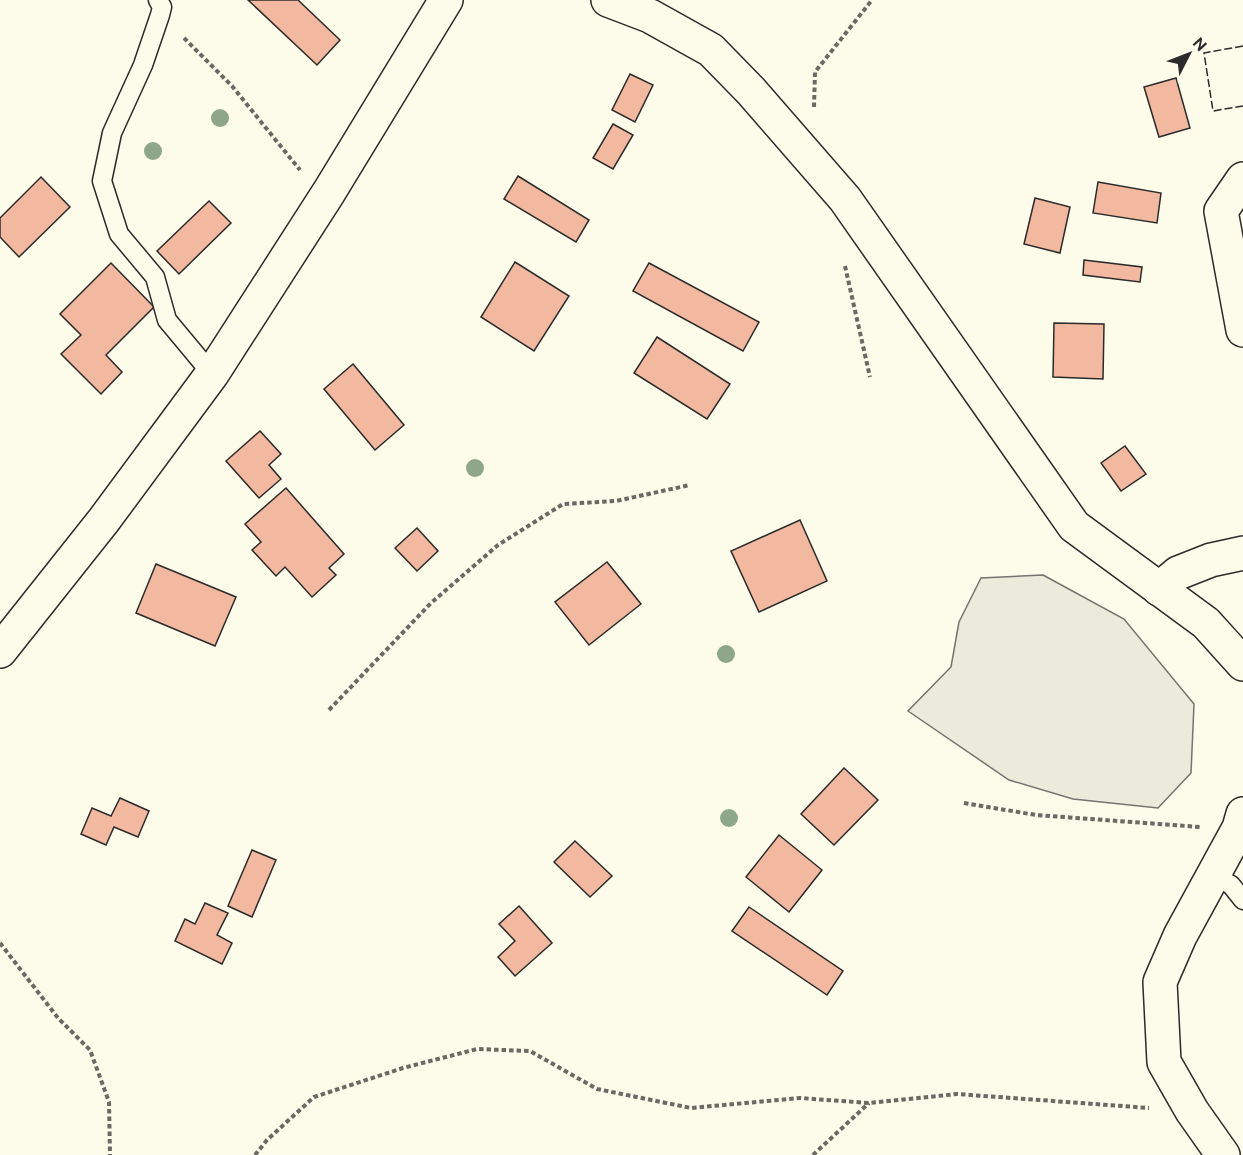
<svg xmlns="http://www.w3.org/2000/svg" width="1243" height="1155" font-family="Ubuntu,sans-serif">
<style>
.green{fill:#ecebdb;stroke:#74746e;stroke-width:1.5}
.building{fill:#f2b8a0;stroke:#2b2b2b;stroke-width:1.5}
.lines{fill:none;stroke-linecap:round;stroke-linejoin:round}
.service-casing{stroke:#2b2b2b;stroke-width:21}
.minor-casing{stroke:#2b2b2b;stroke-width:36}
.path{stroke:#6a6964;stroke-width:4;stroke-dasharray:4.5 3;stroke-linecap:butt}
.service{stroke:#fdfbea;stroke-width:18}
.minor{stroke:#fdfbea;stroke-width:33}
.fence{stroke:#2b2b2b;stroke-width:1.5;stroke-dasharray:8 3;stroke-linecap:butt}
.tree{fill:#8ea78a}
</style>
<rect width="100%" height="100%" fill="#fdfbea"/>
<polygon class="green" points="1043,575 1124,619 1194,704 1191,773 1158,808 1073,799 1009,780 908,711 951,667 959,622 981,578"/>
<g class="building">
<polygon points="248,0 298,0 340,40 317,65"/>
<polygon points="630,74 653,85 635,122 612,110"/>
<polygon points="1176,78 1190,128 1159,137 1144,87"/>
<polygon points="613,124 633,135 613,169 593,158"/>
<polygon points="518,176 589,220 576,242 504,199"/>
<polygon points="41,177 70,207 19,257 0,237 0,218"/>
<polygon points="1098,182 1161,193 1157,223 1093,213"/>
<polygon points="1035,198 1070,207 1060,253 1024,244"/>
<polygon points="209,201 231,223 179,274 157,251"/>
<polygon points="1084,260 1142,267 1140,282 1083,275"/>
<polygon points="515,262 569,296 534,351 481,317"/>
<polygon points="111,263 154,307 106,355 122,372 101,394 61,354 81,335 60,314"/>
<polygon points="649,263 759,322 743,351 633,291"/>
<polygon points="1054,323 1104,324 1103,379 1053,377"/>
<polygon points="657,337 730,384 707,419 634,373"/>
<polygon points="353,364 404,425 375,450 324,389"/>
<polygon points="260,431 281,454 269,465 281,479 259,498 226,461"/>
<polygon points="1125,446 1146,474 1121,491 1101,463"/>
<polygon points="286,488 344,554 329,568 336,575 312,597 285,567 276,576 252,550 261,542 245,524"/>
<polygon points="800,520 827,581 759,612 731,551"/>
<polygon points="417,528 438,551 417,571 395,548"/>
<polygon points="607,562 641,604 589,645 555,602"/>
<polygon points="156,564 236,597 215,646 136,613"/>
<polygon points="844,768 878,800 834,845 801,814"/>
<polygon points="120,798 149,811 138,837 114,827 106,845 81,834 92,808 111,816"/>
<polygon points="779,835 822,870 789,912 746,877"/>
<polygon points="575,841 612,876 590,897 554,862"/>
<polygon points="252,850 276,860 252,917 228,906"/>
<polygon points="205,903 228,913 217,935 232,943 222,964 175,941 185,919 195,924"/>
<polygon points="519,906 552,943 515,976 498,957 515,941 499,924"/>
<polygon points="749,907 843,971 827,995 732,931"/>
</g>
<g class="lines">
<defs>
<g id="service">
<polyline points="158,0 162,7 160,15 143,65 112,133 102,181 119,234 155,277 167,320 212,374"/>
<polyline points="1214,875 1231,885 1243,900"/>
</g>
<g id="minor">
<polyline points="608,0 650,16 711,50 751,91 845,199 1074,526 1206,623 1243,664"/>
<polyline points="1243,179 1221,211 1243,330"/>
<polyline points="1159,589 1178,573 1211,560 1243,553"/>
<polyline points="0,651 104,520 212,374 329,192 446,0"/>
<polyline points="1223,1155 1192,1111 1164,1062 1160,982 1180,936 1239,828 1243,814"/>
</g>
</defs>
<use href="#service" class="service-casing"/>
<use href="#minor" class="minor-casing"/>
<g class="path">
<polyline points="184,38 232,86 300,170"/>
<polyline points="814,107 815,72 872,0"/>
<polyline points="845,266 870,377"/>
<polyline points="329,710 431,603 498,545 563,504 616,501 690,485"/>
<polyline points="964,803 1036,815 1200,827"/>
<polyline points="0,943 58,1018 90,1050 109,1102 110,1155"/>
<polyline points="255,1155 267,1140 314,1097 403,1068 477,1049 530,1051 597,1089 691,1108 800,1098 869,1103 957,1094 1149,1108"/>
<polyline points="813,1155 869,1103"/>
</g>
<use href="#service" class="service"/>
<use href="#minor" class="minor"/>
<polyline class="fence" points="1243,46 1204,53 1213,111 1243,106"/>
</g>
<g class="tree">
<circle cx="220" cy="118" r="9"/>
<circle cx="153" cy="151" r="9"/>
<circle cx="475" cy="468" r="9"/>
<circle cx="726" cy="654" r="9"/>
<circle cx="729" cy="818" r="9"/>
</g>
<g transform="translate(1189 54) rotate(48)" stroke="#fdfbea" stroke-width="4.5" paint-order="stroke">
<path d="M0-4.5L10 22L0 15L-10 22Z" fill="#2b2b2b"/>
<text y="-9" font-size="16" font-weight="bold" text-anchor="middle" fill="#2b2b2b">N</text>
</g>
</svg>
